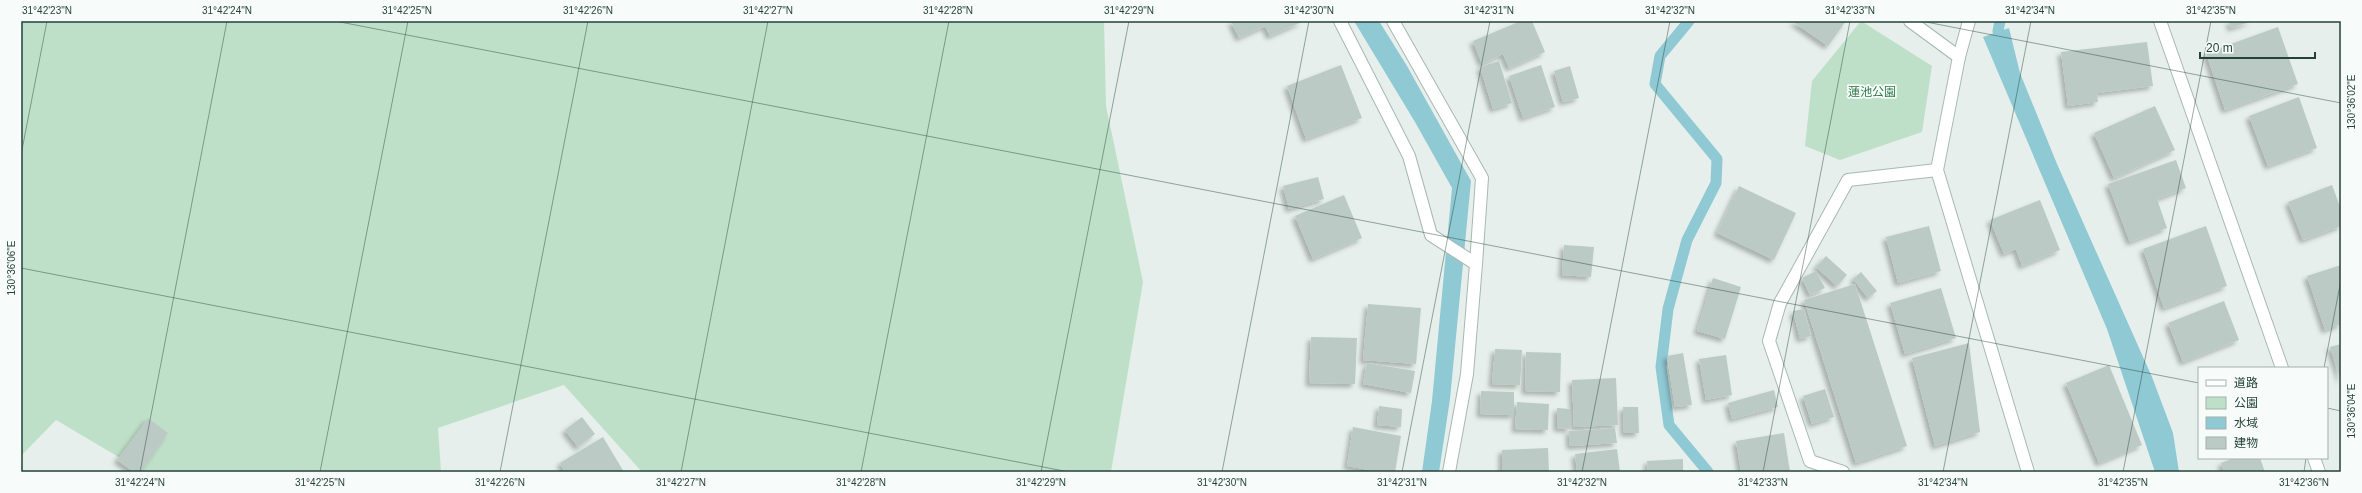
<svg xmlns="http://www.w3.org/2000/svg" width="2362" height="493" font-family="Arial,'Noto Sans JP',sans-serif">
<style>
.green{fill:#bfe0c8}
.water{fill:#8ec9d4}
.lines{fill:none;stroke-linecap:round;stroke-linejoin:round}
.stream{stroke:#8ec9d4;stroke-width:11}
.building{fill:#bbcac4;filter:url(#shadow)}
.street-casing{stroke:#a8b8b2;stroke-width:14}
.street{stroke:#fff;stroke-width:12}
.ticks{fill:none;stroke:#24423a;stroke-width:1;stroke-opacity:0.45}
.labels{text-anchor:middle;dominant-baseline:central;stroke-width:3.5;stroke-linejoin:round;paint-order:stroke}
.park-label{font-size:12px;fill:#2d7a4b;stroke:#f7fbf9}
.neatline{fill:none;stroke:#24423a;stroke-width:1.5}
.ticks-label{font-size:10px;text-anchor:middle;fill:#24423a}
</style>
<defs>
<filter id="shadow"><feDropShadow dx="-3.5" dy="3.5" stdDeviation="2" flood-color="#0004"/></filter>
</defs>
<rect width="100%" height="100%" fill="#e6efeb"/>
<g class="green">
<polygon points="21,21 1104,21 1106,106 1143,282 1111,472 642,472 564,385 438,428 441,472 144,472 56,420 21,456"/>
<polygon points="1861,21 1932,66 1922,132 1840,160 1805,146 1812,81"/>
</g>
<g class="water">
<polygon points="1354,21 1379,21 1407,66 1471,181 1450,399 1439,472 1422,472 1432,401 1452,188 1415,122"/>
<polygon points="2009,28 2020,73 2057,164 2152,377 2173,433 2179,472 2155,472 2107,329 1983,37"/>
</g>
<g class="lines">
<g class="stream">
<polyline points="1689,21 1660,56 1655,84 1717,159 1716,183 1687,240 1668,309 1661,367 1669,425 1708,472"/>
<polyline points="2000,21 1998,31 2003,46"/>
</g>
</g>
<g class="building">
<polygon points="1231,21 1304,21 1270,36 1265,26 1239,38"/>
<polygon points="1521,21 1532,21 1545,52 1509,68 1503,54 1482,64 1473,41"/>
<polygon points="1792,21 1846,21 1828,46"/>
<polygon points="2229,21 2253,21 2231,28"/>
<polygon points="2278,27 2298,84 2225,110 2206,53"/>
<polygon points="2147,42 2153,86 2097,93 2098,102 2068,106 2061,52"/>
<polygon points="1499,61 1512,103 1493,109 1480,67"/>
<polygon points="1341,65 1362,118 1306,139 1287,86"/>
<polygon points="1541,65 1555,107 1523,118 1509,76"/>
<polygon points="1570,66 1579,98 1563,102 1554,71"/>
<polygon points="2299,97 2317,148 2268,166 2249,116"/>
<polygon points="2155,106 2175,150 2114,178 2094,133"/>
<polygon points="2176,160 2186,188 2157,199 2167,228 2130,242 2108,184"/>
<polygon points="1318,177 1324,199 1289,209 1283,186"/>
<polygon points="2332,185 2341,209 2341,226 2303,240 2288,202"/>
<polygon points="1739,186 1796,213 1774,260 1717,233"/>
<polygon points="1344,195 1362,238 1313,259 1295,216"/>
<polygon points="2040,200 2060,250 2022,266 2016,249 2004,254 1990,220"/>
<polygon points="1929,226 1941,271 1898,283 1886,237"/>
<polygon points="2206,226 2227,286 2164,308 2143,249"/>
<polygon points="1564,245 1594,247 1591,277 1562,275"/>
<polygon points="1826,256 1847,275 1837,286 1816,267"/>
<polygon points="2341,265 2341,324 2325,330 2307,276"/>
<polygon points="1816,271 1825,288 1810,295 1802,278"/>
<polygon points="1861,272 1877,291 1868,298 1853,279"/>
<polygon points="1713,278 1741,287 1725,339 1697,331"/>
<polygon points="1855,284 1907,446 1856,463 1804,300"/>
<polygon points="1941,288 1956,338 1905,354 1890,303"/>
<polygon points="2224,301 2239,340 2183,362 2168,323"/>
<polygon points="1368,304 1421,308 1416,364 1363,360"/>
<polygon points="1804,309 1811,336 1800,339 1793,311"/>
<polygon points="1311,337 1357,338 1355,384 1309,383"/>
<polygon points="1969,343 1980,432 1935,446 1912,358"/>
<polygon points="2341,344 2341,381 2330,347"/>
<polygon points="1495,349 1522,350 1520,385 1492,384"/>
<polygon points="1526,352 1561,353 1560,392 1525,391"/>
<polygon points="1683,353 1692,405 1675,407 1667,356"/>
<polygon points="1726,355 1732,395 1706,400 1699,359"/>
<polygon points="1367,363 1415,371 1411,393 1363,384"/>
<polygon points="2109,365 2142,445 2099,463 2066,383"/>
<polygon points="1616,378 1618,425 1574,427 1572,380"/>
<polygon points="1825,389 1834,417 1812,424 1803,396"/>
<polygon points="1774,390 1778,407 1732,419 1728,403"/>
<polygon points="1481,391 1514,392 1514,415 1480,414"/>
<polygon points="1517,402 1549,404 1548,430 1515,429"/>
<polygon points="1379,406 1402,409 1401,427 1377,425"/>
<polygon points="1623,407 1638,407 1639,433 1624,433"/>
<polygon points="1557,408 1570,409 1570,429 1557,428"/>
<polygon points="582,417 595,434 578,447 565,430"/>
<polygon points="148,418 168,433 141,472 134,472 117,460"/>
<polygon points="1353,427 1401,436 1395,472 1380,472 1347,466"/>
<polygon points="1615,428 1617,443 1570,446 1569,431"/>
<polygon points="1784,433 1790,472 1741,472 1736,441"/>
<polygon points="603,437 624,472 565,472 560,463"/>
<polygon points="1548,448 1549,472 1502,472 1502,450"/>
<polygon points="1617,449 1620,472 1577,472 1575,454"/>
<polygon points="2234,458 2260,458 2265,472 2224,472 2221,463"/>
<polygon points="1683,459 1683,472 1648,472 1647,461"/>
</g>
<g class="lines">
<defs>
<g id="street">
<polyline points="1340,21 1409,156 1431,235 1476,264 1467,374 1449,472"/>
<polyline points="1393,21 1482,178 1476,264"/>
<polyline points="1910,21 1959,57"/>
<polyline points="1969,21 1959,57 1937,170 2028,472"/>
<polyline points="2160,21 2282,368"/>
<polyline points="2314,458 2319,472"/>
<polyline points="1843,472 1810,461 1769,341 1780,303 1848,180 1937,170"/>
</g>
</defs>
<use href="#street" class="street-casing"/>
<use href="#street" class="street"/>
</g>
<path class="ticks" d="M 335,21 L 2199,383M 1921,21 L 2341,103M 21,155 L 47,21M 21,268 L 1069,472M 2324,368 L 2341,280M 2327,408 L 2341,411M 140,472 L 227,21M 320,472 L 408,21M 500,472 L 588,21M 681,472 L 768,21M 861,472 L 949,21M 1041,472 L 1129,21M 1222,472 L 1309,21M 1402,472 L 1490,21M 1582,472 L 1670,21M 1763,472 L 1850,21M 1943,472 L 2031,21M 2123,472 L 2211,21M 2304,472 L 2306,458"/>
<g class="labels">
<g class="park-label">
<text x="1872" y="92">蓮池公園</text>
</g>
</g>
<rect width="2362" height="493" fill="none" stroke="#f7fbf9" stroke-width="44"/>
<rect x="2198" y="367" width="130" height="92" fill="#f7fbf9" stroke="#a3b1ad"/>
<rect x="2206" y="380" width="20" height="6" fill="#ffffff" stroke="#a3b1ad"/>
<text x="2234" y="387" font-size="12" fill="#24423a">道路</text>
<rect x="2206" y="397" width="20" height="12" fill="#bfe0c8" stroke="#a3b1ad"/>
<text x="2234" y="407" font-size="12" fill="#24423a">公園</text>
<rect x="2206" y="417" width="20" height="12" fill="#8ec9d4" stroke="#a3b1ad"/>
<text x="2234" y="427" font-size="12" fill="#24423a">水域</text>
<rect x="2206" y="437" width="20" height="12" fill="#bbcac4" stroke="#a3b1ad"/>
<text x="2234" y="447" font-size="12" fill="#24423a">建物</text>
<path d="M2200 52v6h115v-6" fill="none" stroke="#24423a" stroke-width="2"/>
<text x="2206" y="52" font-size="12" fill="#24423a" stroke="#f7fbf9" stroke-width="3" paint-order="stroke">20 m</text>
<rect x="22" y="22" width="2318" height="449" class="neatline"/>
<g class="ticks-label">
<text x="47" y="14">31°42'23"N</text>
<text x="227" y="14">31°42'24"N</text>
<text x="407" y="14">31°42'25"N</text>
<text x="588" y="14">31°42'26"N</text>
<text x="768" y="14">31°42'27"N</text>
<text x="948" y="14">31°42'28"N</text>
<text x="1129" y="14">31°42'29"N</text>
<text x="1309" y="14">31°42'30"N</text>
<text x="1489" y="14">31°42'31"N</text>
<text x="1670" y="14">31°42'32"N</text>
<text x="1850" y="14">31°42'33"N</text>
<text x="2030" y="14">31°42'34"N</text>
<text x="2211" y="14">31°42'35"N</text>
<text transform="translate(2351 102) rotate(-90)" y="4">130°36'02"E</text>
<text transform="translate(11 268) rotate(-90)" y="4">130°36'06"E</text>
<text transform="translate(2351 411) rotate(-90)" y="4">130°36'04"E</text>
<text x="140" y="486">31°42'24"N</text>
<text x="320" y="486">31°42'25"N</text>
<text x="500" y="486">31°42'26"N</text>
<text x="681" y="486">31°42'27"N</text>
<text x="861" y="486">31°42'28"N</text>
<text x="1041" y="486">31°42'29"N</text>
<text x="1222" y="486">31°42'30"N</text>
<text x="1402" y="486">31°42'31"N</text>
<text x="1582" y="486">31°42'32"N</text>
<text x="1763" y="486">31°42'33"N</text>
<text x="1943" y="486">31°42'34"N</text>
<text x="2123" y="486">31°42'35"N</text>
<text x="2304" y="486">31°42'36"N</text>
</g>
</svg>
